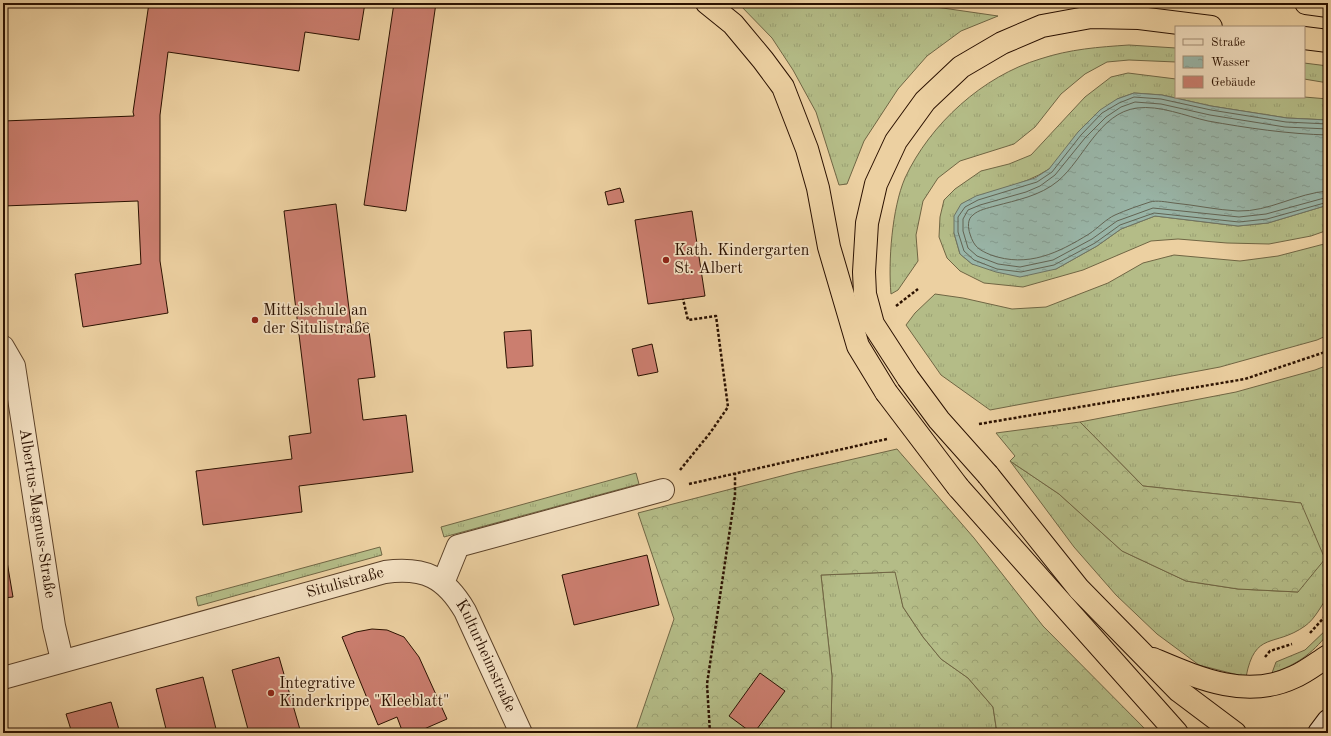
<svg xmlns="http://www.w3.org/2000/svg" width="1331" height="736" font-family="'Old Standard TT',serif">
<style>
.grass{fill:url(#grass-tufts);stroke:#706644}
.forest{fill:url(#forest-crowns);stroke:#706644}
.water{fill:url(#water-ripples);stroke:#6d7465}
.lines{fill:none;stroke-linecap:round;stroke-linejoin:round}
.shore{stroke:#626454;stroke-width:1}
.building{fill:#cb7e6f;stroke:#2b1100}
.street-casing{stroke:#5b4128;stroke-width:24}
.secondary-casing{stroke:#2b1100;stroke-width:24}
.highway-casing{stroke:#2b1100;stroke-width:24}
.path{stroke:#2b1100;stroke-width:2.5;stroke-dasharray:3 2;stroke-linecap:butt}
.street{stroke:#f3e0c2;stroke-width:22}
.secondary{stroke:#f3e0c2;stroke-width:22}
.highway{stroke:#ecd0a1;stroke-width:22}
.highway-bridge-casing{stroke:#2b1100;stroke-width:24;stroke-linecap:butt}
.highway-bridge{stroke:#ecd0a1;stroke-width:22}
.poi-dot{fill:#8f2418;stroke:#f3e0c2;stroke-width:1.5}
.labels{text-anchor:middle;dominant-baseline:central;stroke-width:3.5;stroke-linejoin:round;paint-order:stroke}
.poi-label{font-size:16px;fill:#2b1100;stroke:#f3e0c2;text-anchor:start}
.street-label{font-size:16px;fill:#2b1100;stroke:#f3e0c2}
</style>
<defs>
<pattern id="grass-tufts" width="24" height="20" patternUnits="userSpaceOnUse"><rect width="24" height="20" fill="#b4bc87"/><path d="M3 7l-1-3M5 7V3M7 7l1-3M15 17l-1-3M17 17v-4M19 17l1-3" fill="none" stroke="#9ba173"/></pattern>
<pattern id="forest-crowns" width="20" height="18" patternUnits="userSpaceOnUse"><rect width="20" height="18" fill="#b4bc87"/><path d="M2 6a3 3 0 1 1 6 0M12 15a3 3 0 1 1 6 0" fill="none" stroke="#9ba173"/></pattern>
<pattern id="water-ripples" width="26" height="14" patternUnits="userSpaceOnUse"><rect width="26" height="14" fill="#99b6a9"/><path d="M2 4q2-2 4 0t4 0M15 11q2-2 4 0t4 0" fill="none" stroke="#849b90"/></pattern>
</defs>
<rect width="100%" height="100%" fill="#ecd0a1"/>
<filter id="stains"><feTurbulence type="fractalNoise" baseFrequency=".005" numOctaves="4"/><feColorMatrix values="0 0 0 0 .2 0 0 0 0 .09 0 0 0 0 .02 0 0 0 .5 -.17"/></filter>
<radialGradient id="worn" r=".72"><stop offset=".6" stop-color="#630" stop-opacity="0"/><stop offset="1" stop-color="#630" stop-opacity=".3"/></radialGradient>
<g class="grass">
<polygon points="738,3 908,3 998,16 961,31 927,56 898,89 864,141 847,184 839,185 816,112 793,70 772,38"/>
<path d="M 1129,45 L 1176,48 L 1176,62 L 1129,60 L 1107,62 L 1085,74 L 1061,94 L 1035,127 L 1014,144 L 960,161 L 938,178 L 923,201 L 916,235 L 918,261 L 898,290 L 891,294 C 888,262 892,208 905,178 C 930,124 983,76 1040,59 C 1070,49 1099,47 1129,45 Z"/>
<polygon points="1304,63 1328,66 1328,83 1304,79"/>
<path d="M 1128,73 L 1176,79 L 1176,97 L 1304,97 L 1328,99 L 1328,120 L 1287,118 L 1211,106 L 1162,95 L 1134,93 L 1117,99 L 1049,169 C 1022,187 990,189 962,204 L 954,233 L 960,254 L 972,264 L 1056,269 L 1097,246 L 1121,229 L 1155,216 L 1238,226 L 1268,223 L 1328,205 L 1328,230 L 1311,236 L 1269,244 L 1227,243 L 1178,239 L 1151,241 L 1083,270 L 1023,287 L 984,283 L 960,271 L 947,258 L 939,237 L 940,217 L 944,200 L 955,189 L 981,171 L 1009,164 L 1031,155 L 1085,97 L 1111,77 Z"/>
<polygon points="1328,243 1328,335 1317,340 1220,367 990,410 941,375 906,325 915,313 935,294 963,298 1012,309 1046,307 1108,283 1143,263 1174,255 1240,261 1278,256"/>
<path d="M 1328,365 L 1328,596 C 1321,606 1315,619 1305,626 C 1274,648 1255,630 1246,677 L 1199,665 L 1157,634 L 1116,595 L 1074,547 L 1010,461 L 1059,494 L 1122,551 L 1186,581 L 1238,589 L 1298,592 L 1301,503 L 1143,486 L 1080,422 L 1236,392 L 1315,370 Z"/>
<polygon points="636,473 639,484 444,537 441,527"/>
<polygon points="380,547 382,555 198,606 196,597"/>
<polygon points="896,572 903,607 923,637 941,659 968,678 993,707 997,733 831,733 832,676 821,575"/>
<path d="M 1328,628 L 1328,634 C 1310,655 1298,664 1272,673 L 1276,662 L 1305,650 Z"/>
</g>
<g class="forest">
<polygon points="1080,422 1143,486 1301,503 1325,559 1298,592 1238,589 1186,581 1122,551 1059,494 1010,461 1015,456 996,433"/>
<polygon points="897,449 974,538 1043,626 1149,733 997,733 993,707 968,678 941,659 923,637 903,607 895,572 821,575 832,676 831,733 635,733 674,619 638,513 797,472"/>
</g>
<polygon class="water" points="1134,93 1162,95 1211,106 1287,118 1328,120 1328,205 1268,223 1238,226 1155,216 1121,229 1097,246 1056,269 1020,277 996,272 972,264 960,254 954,233 954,216 961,204 976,196 1035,178 1049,169 1078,132 1100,110 1117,99"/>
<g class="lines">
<g class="shore">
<polyline points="1328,124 1286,122 1211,110 1161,99 1134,97 1119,103 1102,113 1081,135 1052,172 1037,182 978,200 965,207 958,217 958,232 964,251 974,260 997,269 1021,272 1054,265 1095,243 1120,225 1154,213 1239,222 1267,219 1328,202"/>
<polyline points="1328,129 1285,127 1210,115 1161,104 1135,102 1121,107 1106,117 1085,138 1055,175 1040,186 1026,192 980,205 968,210 963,219 963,231 968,248 977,256 998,264 1020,267 1053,260 1092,239 1117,221 1153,208 1239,217 1266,214 1328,197"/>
<path d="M 1328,135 C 1288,134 1247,128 1208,121 C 1185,116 1160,105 1137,108 C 1099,113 1084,159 1058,181 C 1040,196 1017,200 995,206 C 988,208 978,210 973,215 C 967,219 968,228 970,234 C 974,247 979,250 991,255 C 1028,268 1058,253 1089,234 C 1098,228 1106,219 1115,215 C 1126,210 1138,206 1150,202 C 1157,200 1166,202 1174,203 C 1195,205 1217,210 1238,211 C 1269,212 1297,193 1328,191"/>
</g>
</g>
<g class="building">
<polygon points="149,3 365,3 359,40 305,32 299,71 168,52 160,115 160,261 168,313 83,327 75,274 141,264 138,201 3,206 3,121 134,116 133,112"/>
<polygon points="394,3 436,3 406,211 364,205"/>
<polygon points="620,188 624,202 608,205 605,192"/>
<polygon points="336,204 351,325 368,323 375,377 358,379 363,420 406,415 413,472 299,486 302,512 203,525 196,471 292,459 289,436 311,433 284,211"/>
<polygon points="692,211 705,296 648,304 635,220"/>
<polygon points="531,330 533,366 507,368 504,332"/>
<polygon points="652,344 658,372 638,376 632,349"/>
<polygon points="3,538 13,597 3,598"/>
<polygon points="647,555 659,605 574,625 562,575"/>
<polygon points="372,629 387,630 404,637 419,657 447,719 415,733 403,733 397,717 378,725 342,637 356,632"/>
<polygon points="279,657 301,733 249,733 232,670"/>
<polygon points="760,673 785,691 754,733 752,733 729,716"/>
<polygon points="203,677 217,733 167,733 156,689"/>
<polygon points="111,702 120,733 72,733 66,714"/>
</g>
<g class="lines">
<defs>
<g id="street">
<path id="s1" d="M 3,347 L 14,366 L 54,626 L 62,660"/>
<polyline points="443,583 458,546 663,490"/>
<path id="s2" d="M 3,678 L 385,572 C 425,567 445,577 465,611 L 521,733"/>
</g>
<polyline id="secondary" points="1319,733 1328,721"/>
<g id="highway">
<polyline points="707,3 733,24 763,60 783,87 807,149 818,188 829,247 858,346 886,392"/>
<polyline points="1306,3 1328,6"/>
<polyline points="1304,38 1328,41"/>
<polyline points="908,378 873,324 865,294 864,272 867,223 876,184 896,141 925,101 961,67 1002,43 1042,26 1091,17 1139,18 1211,27"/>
<polyline points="988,475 1079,589 1179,691 1235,733"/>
<polyline points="958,487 1177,733"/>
<path d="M 1153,659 C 1198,678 1246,700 1294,677 C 1306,672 1317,663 1328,656"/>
</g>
</defs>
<use href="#street" class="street-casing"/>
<use href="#secondary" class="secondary-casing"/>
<use href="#highway" class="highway-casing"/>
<g class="path">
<polyline points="896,306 918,289"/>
<polyline points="979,424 1245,379 1328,351"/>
<polyline points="680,470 710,433 728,407 716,316 688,320 683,299"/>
<polyline points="689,484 887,439"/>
<polyline points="1310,633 1328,613"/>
<polyline points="1265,657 1270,651 1292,644"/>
<polyline points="710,733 707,684 735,495 735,473"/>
</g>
<use href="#street" class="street"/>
<use href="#secondary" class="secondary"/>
<use href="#highway" class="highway"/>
<defs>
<g id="highway-bridge">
<polyline points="908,378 939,420 988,475"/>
<polyline points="886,392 958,487"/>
</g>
</defs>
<use href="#highway-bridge" class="highway-bridge-casing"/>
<use href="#highway-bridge" class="highway-bridge"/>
</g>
<g class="poi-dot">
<circle cx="666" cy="260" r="4"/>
<circle cx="255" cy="320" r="4"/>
<circle cx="271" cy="693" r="4"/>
</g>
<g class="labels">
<g class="poi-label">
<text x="674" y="251">Kath. Kindergarten<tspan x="674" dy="18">St. Albert</tspan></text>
<text x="263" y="311">Mittelschule an<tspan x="263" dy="18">der Situlistraße</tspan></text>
<text x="279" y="684">Integrative<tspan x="279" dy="18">Kinderkrippe "Kleeblatt"</tspan></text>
</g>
<g class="street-label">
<text stroke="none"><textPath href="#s1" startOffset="171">Albertus-Magnus-Straße</textPath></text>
<text stroke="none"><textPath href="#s2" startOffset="355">Situlistraße</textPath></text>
<text stroke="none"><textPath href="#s2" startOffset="542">Kulturheimstraße</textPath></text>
</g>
</g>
<rect width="1331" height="736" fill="none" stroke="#ecd0a1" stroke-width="16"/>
<rect x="4" y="4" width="1323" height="728" fill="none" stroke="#2b1100" stroke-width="2"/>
<rect x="8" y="8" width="1315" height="720" fill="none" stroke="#2b1100"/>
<rect x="1175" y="26" width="130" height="72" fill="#f3e0c2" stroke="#a38d74"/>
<rect x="1183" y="39" width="20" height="6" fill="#f3e0c2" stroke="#a38d74"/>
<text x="1211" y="46" font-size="12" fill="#2b1100">Straße</text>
<rect x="1183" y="56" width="20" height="12" fill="url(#water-ripples)" stroke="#a38d74"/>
<text x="1211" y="66" font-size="12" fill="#2b1100">Wasser</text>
<rect x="1183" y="76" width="20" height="12" fill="#cb7e6f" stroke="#a38d74"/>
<text x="1211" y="86" font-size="12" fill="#2b1100">Gebäude</text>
<rect width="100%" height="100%" filter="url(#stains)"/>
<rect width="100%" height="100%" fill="url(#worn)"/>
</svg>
